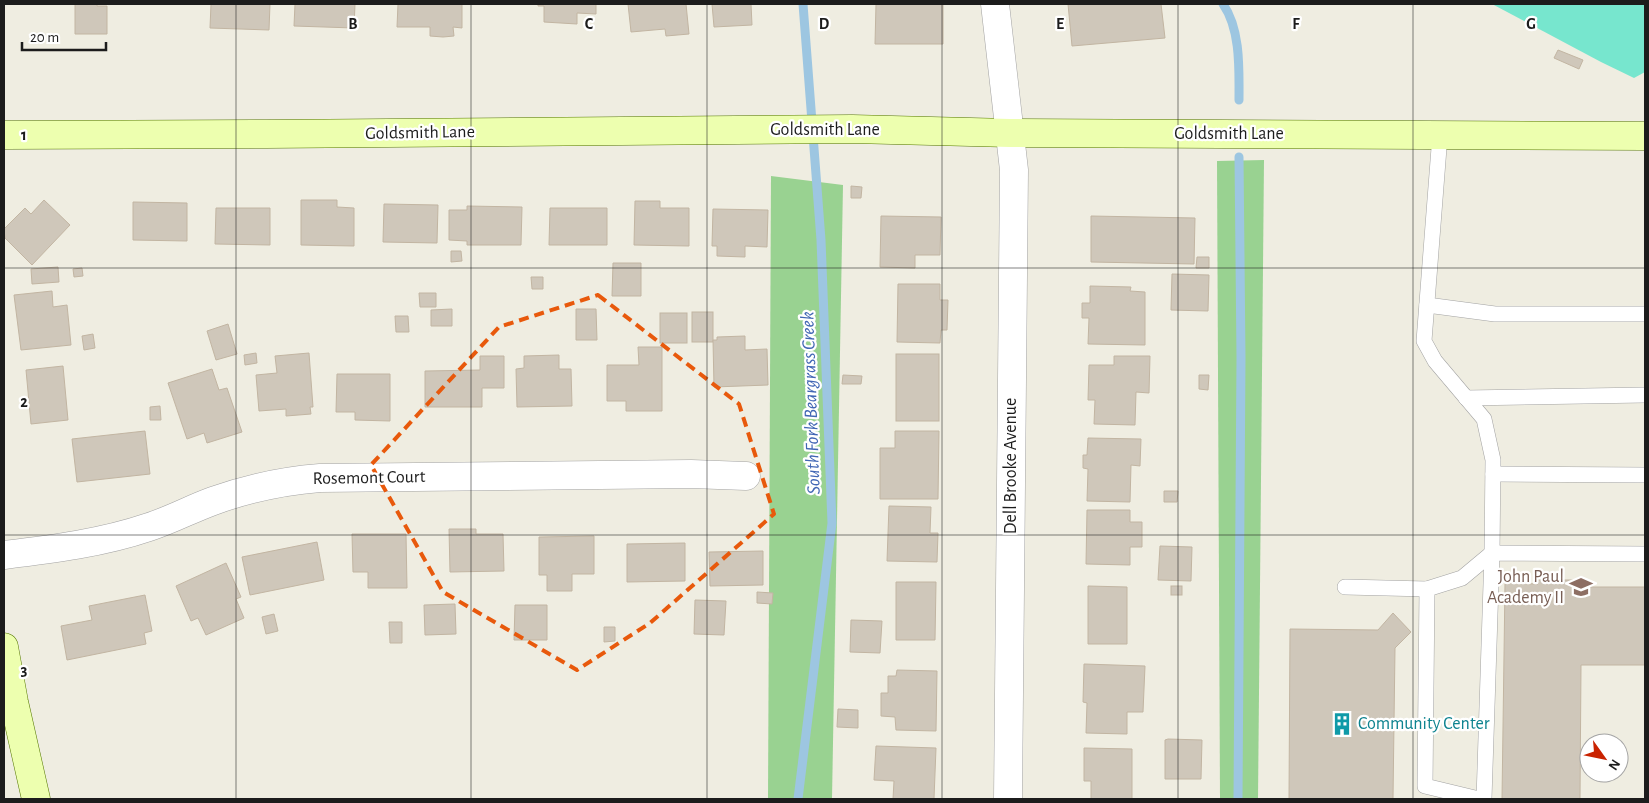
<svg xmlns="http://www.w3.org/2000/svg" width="1649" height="803" font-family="'Alegreya Sans',sans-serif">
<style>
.forest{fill:#99d291}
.pitch{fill:#77e6ce}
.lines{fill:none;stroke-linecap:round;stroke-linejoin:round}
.stream{stroke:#9dc6e1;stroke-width:9}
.building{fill:#cfc7ba;stroke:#c2b5a2}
.lane-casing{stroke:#a3a3a3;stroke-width:16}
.street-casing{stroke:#a3a3a3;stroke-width:29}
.secondary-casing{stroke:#570;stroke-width:29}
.lane{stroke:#fff;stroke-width:15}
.street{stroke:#fff;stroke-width:28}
.secondary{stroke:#edffaf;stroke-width:28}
.marked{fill:none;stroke:#e8590c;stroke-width:4;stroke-dasharray:10 6;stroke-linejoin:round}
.grid{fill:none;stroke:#1c1c1c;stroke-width:1;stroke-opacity:0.55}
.labels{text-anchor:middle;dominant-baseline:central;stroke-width:4.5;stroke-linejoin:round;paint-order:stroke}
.street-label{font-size:18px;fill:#1c1c1c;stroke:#fff}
.education-label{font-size:18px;fill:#785e54;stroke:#fff;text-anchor:end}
.culture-label{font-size:18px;fill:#0d838f;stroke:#fff;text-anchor:start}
.water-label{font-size:19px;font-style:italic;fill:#4166b4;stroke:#fff}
.grid-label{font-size:16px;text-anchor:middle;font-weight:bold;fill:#1c1c1c;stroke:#fff;stroke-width:4.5;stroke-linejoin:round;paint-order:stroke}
</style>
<rect width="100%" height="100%" fill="#efede1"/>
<g class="forest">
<polygon points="1264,160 1258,799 1220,799 1217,161"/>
<polygon points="771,176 843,185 832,799 768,799"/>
</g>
<polygon class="pitch" points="1492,4 1645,4 1645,72 1634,78 1601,62"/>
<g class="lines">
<g class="stream">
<path d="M 1223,4 C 1241,30 1239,70 1239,100"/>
<polyline points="798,799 832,523 821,240 803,4"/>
<polyline points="1238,799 1241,358 1239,157"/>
</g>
</g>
<g class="building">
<polygon points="75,4 97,4 97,6 107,6 107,34 75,34"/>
<polygon points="211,4 270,4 269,30 210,28"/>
<polygon points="295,4 355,4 354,28 294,26"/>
<polygon points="398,4 462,4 462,28 453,27 454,36 443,37 430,36 430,27 397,27"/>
<polygon points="538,4 596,4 596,14 577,13 577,24 544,22 544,6 538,6"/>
<polygon points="628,4 686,4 689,34 666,36 665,29 631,32"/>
<polygon points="712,4 751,4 752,25 714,27"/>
<polygon points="876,4 943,4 943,44 875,44"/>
<polygon points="1068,4 1161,4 1165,38 1072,46"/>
<polygon points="1558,50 1583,60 1579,69 1554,58"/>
<polygon points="851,186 862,187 861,198 851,198"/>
<polygon points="44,200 70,225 32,265 5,238 4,229 25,208 31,214"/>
<polygon points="301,200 337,200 337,207 354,208 354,246 301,245"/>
<polygon points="635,201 660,201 660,208 689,208 689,246 634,245"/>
<polygon points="133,202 187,203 187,241 133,240"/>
<polygon points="384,204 438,205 437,243 383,242"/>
<polygon points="467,206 522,207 521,245 467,245 467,241 449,240 449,210 467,210"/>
<polygon points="216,208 270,208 270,245 215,244"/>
<polygon points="550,208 607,208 607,245 549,245"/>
<polygon points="713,209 768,210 767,247 745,246 745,257 717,256 717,246 712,246"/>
<polygon points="881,216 941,217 940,255 915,255 915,268 880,267"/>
<polygon points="1091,216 1195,218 1194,264 1091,262"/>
<polygon points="451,251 461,251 462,261 451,262"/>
<polygon points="1197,257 1209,257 1209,268 1196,268"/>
<polygon points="613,263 641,263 641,296 612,296"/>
<polygon points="58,267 59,282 32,284 31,269"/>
<polygon points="82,268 83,276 74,277 73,269"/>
<polygon points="1172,274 1209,275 1208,311 1171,310"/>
<polygon points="531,277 543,277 543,289 532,289"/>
<polygon points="898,284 940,284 940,300 948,300 947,330 941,330 940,343 897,342"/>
<polygon points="1090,286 1131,287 1130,291 1145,292 1145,345 1088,344 1089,318 1082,318 1082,303 1090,303"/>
<polygon points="52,291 53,307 67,305 71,345 21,350 14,295"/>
<polygon points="419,293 436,293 436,307 420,307"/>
<polygon points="452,309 452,326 431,326 431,310"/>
<polygon points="576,309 596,309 597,340 576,340"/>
<rect x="692" y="312" width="21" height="30"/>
<rect x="660" y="313" width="27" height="30"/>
<polygon points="395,316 408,316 409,332 396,332"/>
<polygon points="228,324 237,354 216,360 207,331"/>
<polygon points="93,334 95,348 84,350 82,336"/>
<polygon points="745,336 745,350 767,349 768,385 714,387 713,340 717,340 717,337"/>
<polygon points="638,347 662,347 662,411 626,411 626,401 607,401 607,365 639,365"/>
<polygon points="256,353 257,363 245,365 244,355"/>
<polygon points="309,353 313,407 310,407 311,414 286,416 286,409 259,411 256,375 277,373 275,356"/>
<rect x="896" y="354" width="43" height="67"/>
<polygon points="559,355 559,369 571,369 572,406 517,407 516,369 524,368 524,356"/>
<polygon points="480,356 504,356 504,388 482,388 482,407 425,407 425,371 480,370"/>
<polygon points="1114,356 1150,356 1149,393 1136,392 1135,425 1094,424 1095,400 1088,400 1089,365 1114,365"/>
<polygon points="63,366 68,420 31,424 26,370"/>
<polygon points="212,369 219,390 227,388 242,432 207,443 204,433 187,439 168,383"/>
<polygon points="337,374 390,374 390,421 355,420 355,412 336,412"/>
<polygon points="843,375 862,376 861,384 842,384"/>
<polygon points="1199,375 1209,375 1208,390 1199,389"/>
<polygon points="160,406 161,420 150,420 150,407"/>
<polygon points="145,431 150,474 77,482 72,439"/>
<polygon points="895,431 939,431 938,499 880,499 880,448 895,448"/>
<polygon points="1088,438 1141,439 1140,466 1131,465 1130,502 1087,501 1088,469 1083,468 1083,455 1087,455"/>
<polygon points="1164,491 1178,491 1177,502 1164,502"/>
<polygon points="889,506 931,507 930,533 938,533 937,562 887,561"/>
<polygon points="1087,510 1130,510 1130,522 1142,522 1142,547 1130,547 1130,565 1086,564"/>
<polygon points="449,529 476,529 476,534 503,534 504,571 450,572"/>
<polygon points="352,534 406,534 407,588 368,588 368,572 353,572"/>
<polygon points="594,536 594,574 572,574 572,591 547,591 547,575 539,575 539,537"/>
<polygon points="317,542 324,580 250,595 242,557"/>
<polygon points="685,543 685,581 627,582 627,544"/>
<polygon points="1160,546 1192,547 1191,581 1158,580"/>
<polygon points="763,551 763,585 710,586 709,552"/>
<polygon points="226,563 241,597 236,599 244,618 206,635 198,618 191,621 176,586"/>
<polygon points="1538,580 1581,580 1581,587 1645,587 1645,665 1581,665 1580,799 1502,799 1505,583 1538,584"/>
<polygon points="896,582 936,582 935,640 896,640"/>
<polygon points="1088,586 1127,587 1127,644 1088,644"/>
<rect x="1171" y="586" width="11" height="9"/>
<polygon points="757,592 773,593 772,604 757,603"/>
<polygon points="145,595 152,631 144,633 146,644 67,660 61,626 92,620 89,606"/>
<polygon points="695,600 726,601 724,635 694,634"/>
<polygon points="455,604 456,634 425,635 424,605"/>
<polygon points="515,605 547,605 547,640 514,640"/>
<polygon points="1393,613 1411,632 1395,648 1393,799 1289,799 1290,629 1378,630"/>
<polygon points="274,614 278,631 266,634 262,617"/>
<polygon points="851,620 882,621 880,653 850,652"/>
<polygon points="389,622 402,622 402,643 390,643"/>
<polygon points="604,627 615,627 615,641 604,642"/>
<polygon points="1084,664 1145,666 1143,712 1127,712 1127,734 1086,733 1087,703 1083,702"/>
<polygon points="897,670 937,671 936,731 896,730 895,717 881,716 881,693 888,693 888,676 896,676"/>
<polygon points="838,709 858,710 858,728 837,727"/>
<polygon points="1168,739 1202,740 1201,779 1165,779 1165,740"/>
<polygon points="876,746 936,748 934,799 893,799 894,781 874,780"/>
<polygon points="1084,748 1132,749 1132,799 1091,799 1091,781 1084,781"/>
</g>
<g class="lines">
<defs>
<g id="lane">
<polyline points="1440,135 1424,341 1435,361 1484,419 1493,460 1492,553 1484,799"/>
<polyline points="1427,305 1495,314 1645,314"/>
<polyline points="1466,398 1645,395"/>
<polyline points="1493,474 1645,475"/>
<polyline points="1345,587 1427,589"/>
<polyline points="1479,799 1425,786 1427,589 1462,578 1492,553 1645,554"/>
</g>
<g id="street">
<polyline points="995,4 1014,170 1008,799"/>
<path d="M 4,555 C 53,549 102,543 149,527 C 171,520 191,509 213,501 C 249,488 282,481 320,478 L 691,474 L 746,476"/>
</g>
<g id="secondary">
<polyline points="4,135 267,134 852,129 1010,133 1645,136"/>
<polyline points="4,647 14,702 36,799"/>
</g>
</defs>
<use href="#lane" class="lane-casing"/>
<use href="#street" class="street-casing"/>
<use href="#secondary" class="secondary-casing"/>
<use href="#lane" class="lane"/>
<use href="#street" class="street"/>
<use href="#secondary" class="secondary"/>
</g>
<path class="marked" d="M 598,295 L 739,404 L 774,514 L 650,623 L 577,670 L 443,592 L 371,465 L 499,327 Z"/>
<path class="grid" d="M 236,4 L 236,799M 471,4 L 471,799M 707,4 L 707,799M 942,4 L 942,799M 1178,4 L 1178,799M 1413,4 L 1413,799M 4,268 L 1645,268M 4,535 L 1645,535"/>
<defs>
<symbol id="school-bare" viewBox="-9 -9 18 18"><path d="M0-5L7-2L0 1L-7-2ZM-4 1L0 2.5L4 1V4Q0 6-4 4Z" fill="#8d6e63" stroke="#fff" stroke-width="2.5" paint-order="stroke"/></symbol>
<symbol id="building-bare" viewBox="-9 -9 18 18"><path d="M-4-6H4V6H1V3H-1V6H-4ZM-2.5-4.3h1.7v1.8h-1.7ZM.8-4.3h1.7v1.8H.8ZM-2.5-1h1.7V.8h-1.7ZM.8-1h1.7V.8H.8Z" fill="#0f9aa8" stroke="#fff" stroke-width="2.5" paint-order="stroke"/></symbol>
</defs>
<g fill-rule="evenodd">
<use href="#school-bare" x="1565" y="571" width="32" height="32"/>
<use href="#building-bare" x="1326" y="708" width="32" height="32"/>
</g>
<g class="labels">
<g class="street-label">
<text x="825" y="130">Goldsmith Lane</text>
<text transform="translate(420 133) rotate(-1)">Goldsmith Lane</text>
<text x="1229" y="134">Goldsmith Lane</text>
<text transform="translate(1011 466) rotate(-90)">Dell Brooke Avenue</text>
<text transform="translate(369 478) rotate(-1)">Rosemont Court</text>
</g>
<g class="education-label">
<text x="1564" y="577">John Paul<tspan x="1564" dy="21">Academy II</tspan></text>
</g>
<g class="culture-label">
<text x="1358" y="724">Community Center</text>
</g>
<g class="water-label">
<text transform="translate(811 403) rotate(-92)">South Fork Beargrass Creek</text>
</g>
</g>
<g class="grid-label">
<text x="353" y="29">B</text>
<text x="589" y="29">C</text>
<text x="824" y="29">D</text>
<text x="1060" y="29">E</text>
<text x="1296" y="29">F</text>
<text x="1531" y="29">G</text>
<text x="24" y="140">1</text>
<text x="24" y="407">2</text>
<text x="24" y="675">3</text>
</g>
<rect width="1649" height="803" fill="none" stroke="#1c1c1c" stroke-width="10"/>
<g transform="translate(1604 758) rotate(123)"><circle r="24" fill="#ffffff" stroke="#a4a4a4"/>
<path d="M0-4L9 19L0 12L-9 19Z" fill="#c92200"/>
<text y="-8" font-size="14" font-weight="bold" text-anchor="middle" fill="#1c1c1c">N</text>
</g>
<path d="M22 42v8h84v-8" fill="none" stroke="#1c1c1c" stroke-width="2.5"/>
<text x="30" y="42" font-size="15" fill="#1c1c1c" stroke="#ffffff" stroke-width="4" paint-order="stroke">20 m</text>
</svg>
